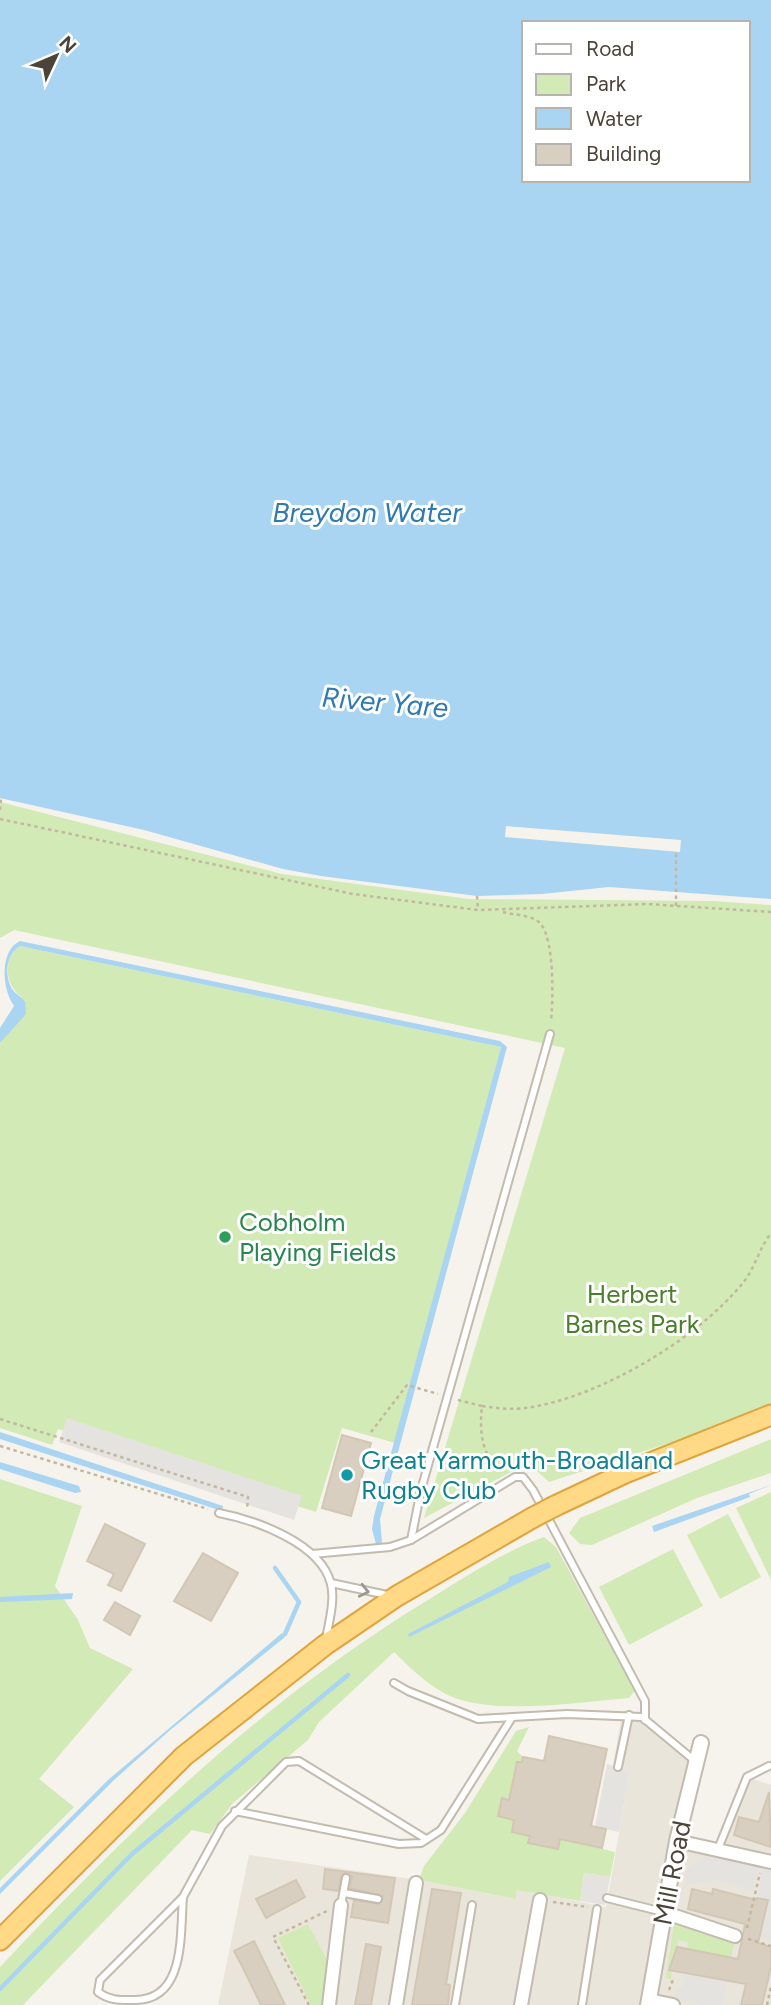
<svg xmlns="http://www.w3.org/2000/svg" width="771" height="2005" font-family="Figtree,sans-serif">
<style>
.residential{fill:#eae5da}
.green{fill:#d2eab5}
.parking{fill:#e5e3e0}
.water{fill:#a9d4f2;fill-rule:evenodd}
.pier{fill:#f6f3ec}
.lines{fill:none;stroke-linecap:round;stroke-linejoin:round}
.stream{stroke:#a9d4f2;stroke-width:4.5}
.building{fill:#d8cfc1;stroke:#d3c7b4;stroke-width:2}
.service-casing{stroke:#c2bbae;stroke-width:10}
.minor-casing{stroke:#c2bbae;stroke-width:16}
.tertiary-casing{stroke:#c2bbae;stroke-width:18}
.trunk-casing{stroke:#e0a43c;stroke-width:23}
.path{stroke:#c4b79f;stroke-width:2.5;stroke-dasharray:3.5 3.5;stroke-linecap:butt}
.service{stroke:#fff;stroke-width:6}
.minor{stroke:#fff;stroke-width:12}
.tertiary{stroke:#fff;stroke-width:14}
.trunk{stroke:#ffd985;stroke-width:19}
.trunk-bridge-casing{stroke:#e0a43c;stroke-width:23;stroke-linecap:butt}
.trunk-bridge{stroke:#ffd985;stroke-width:19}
.oneway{stroke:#9c9892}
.leisure-dot{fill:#2e9e5b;stroke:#fff;stroke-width:2.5}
.culture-dot{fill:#0f9aa8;stroke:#fff;stroke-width:2.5}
.labels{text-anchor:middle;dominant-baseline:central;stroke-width:6;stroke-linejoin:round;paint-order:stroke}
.leisure-label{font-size:26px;fill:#27864d;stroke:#fff;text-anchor:start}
.park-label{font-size:26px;fill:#4a7f2a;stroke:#fff}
.culture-label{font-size:26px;fill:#0d838f;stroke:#fff;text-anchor:start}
.street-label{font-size:26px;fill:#4b4439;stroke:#fff}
.water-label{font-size:28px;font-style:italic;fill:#2e7ab2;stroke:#fff}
</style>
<rect width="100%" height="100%" fill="#f6f3ec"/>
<polygon class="residential" points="622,1714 645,1720 695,1761 678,1840 718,1849 747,1777 771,1785 771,2005 218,2005 249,1855 419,1880 514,1899 517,1889 606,1907 630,1771 613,1766"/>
<g class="green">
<polygon points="0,802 282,874 469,899 712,901 771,905 771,1410 549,1482 528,1463 424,1518 565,1048 14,930 0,938"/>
<path d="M 20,946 L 501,1047 L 395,1443 L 342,1428 L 316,1512 L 58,1429 L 52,1445 L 0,1428 L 0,1044 L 22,997 C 5,987 2,958 20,946 Z"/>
<polygon points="771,1439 771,1473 697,1498 592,1545 580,1544 569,1533 580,1518"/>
<polygon points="0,1479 82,1506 55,1586 78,1620 90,1648 133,1669 39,1779 74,1807 0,1881"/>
<polygon points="771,1492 771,1580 736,1508"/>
<polygon points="728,1514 761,1577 720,1599 687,1535"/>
<path d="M 544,1537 L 556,1547 L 635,1691 L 629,1698 C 582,1702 503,1714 458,1699 C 435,1692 411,1669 394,1652 L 319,1722 L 308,1740 L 233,1803 L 210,1834 L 192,1830 L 23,2005 L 0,2005 L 0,1967 C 128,1831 263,1701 423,1603 C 462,1579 500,1553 544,1537 Z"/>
<polygon points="673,1549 703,1606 629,1645 599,1587"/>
<polygon points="529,1727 517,1751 523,1757 522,1762 517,1762 509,1800 502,1799 498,1816 514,1820 512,1832 530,1836 528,1842 557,1849 561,1839 615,1852 610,1877 584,1873 580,1901 517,1890 515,1899 419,1880 424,1866 465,1813 516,1731"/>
<polygon points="308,1924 328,1962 322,2005 311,2005 278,1938"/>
<polygon points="674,1924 735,1939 731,1957 705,1953 692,1954 693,1950 687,1949 688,1942 678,1940 676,1951 673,1951 671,1979 666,1978"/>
</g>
<g class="parking">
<polygon points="67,1418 302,1496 294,1520 59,1442"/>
<polygon points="607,1764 630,1771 619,1832 595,1827"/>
<polygon points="708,1854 759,1866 753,1891 717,1880 686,1885 688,1867"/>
<polygon points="763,1868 771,1870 771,1940 759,1936 768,1900 757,1898"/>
<polygon points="584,1873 610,1877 605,1905 580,1901"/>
<polygon points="682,1973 728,1980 722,2005 704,2005 671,1997 684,1984"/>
</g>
<g class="water">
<path d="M 0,0 L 771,0 L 771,899 L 609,887 L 542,894 L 477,896 L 321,876 L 283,869 L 144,830 L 0,798 ZM 524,23 L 748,23 L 748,180 L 524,180 Z"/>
<path d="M 20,941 L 500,1041 L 507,1047 L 380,1519 L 382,1543 L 376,1544 L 372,1529 L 374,1516 L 501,1047 L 20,946 C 6,955 4,975 12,989 C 16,995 22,996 25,1002 L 26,1014 L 0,1043 L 0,1028 L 14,1006 C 1,988 0,950 20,941 Z"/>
<polygon points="0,1432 223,1506 222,1511 0,1439"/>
<polygon points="0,1462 79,1486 81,1492 75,1493 0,1469"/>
<polygon points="771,1485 749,1494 750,1497 654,1532 652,1526"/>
<polygon points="549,1562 551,1567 409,1637 408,1634 508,1582 509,1577"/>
<polygon points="73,1593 72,1599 0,1602 0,1597"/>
<polygon points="282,1633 285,1637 169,1731 114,1780 0,1894 0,1888 108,1780"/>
</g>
<polygon class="pier" points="506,826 681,840 680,852 505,837"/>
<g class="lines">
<g class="stream">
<polyline points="275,1568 299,1602 285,1634"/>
<polyline points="0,1989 132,1854 348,1675"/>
</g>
</g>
<g class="building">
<polygon points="342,1435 371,1443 351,1516 322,1508"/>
<polygon points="105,1524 145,1544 121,1591 108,1585 114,1574 87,1561"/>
<polygon points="203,1553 238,1573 211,1621 174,1601"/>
<polygon points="115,1602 140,1616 130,1635 104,1620"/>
<polygon points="549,1736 607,1749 591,1826 606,1829 602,1848 560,1839 558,1849 528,1843 530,1836 512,1832 514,1820 498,1816 502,1798 509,1800 517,1762 522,1762 523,1757 544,1761"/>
<polygon points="769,1792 771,1847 734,1835 739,1817 759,1822"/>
<polygon points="325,1869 395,1878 388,1923 351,1917 354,1900 379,1904 383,1896 350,1888 352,1877 346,1872 341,1876 338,1891 323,1889"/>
<polygon points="296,1880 305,1897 266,1918 256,1899"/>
<polygon points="432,1889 461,1893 446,1984 450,1985 448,2005 412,2005"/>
<polygon points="692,1889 712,1894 713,1889 756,1900 757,1898 768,1900 758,1943 771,1947 771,1967 762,2005 741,2005 746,1984 669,1970 677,1947 738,1959 745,1924 688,1909"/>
<polygon points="254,1941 273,1980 285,2005 261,2005 242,1966 234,1951"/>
<polygon points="366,1944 381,1947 371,2005 355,2005"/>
</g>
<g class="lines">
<defs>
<g id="service">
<path d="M 219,1513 C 255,1520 321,1543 331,1584 C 335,1600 329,1622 326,1639"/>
<polyline points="411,1540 421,1490 550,1034"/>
<polyline points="312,1554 390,1547 411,1540 515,1477 523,1477 533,1490 645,1701 645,1720"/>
<polyline points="331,1583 387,1595"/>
<polyline points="394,1683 408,1691 478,1719 567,1714 642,1717 695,1761"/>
<polyline points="618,1767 629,1715"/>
<polyline points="235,1811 399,1844 421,1843 441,1830 511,1719"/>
<polyline points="718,1849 747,1777 769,1766"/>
<polyline points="344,1893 378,1899"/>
<path d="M 183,1897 C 180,1934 186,2000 135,2000 C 121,2000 110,2001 98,1992 L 100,1980 L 183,1897 L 222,1826 L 286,1762 L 299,1761 L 426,1839"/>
<polyline points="607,1898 663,1912"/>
<polyline points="341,1905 346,1878"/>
<polyline points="455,2005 472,1905"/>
<polyline points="582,2005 597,1909"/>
</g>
<g id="minor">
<polyline points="677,1841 771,1862"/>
<polyline points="663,1912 735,1936"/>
<polyline points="649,2000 673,2005"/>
<polyline points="329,2005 341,1905"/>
<polyline points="396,2005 416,1883"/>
<polyline points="521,2005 540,1900"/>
</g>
<polyline id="tertiary" points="648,2005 677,1841 701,1743"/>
<g id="trunk">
<polyline points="555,1506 625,1473 771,1415"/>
<polyline points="0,1940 184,1756 325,1645 397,1596 532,1518"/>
</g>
</defs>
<use href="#service" class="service-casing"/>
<use href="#minor" class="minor-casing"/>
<use href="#tertiary" class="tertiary-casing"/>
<use href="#trunk" class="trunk-casing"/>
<g class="path">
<polyline points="0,810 1,798"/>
<polyline points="0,819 353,894 478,910 647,904 771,912"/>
<polyline points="477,896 478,910"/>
<polyline points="676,906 676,851"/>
<path d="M 503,912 C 514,915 532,915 540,923 C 555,940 553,1001 551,1022"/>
<path d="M 458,1400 L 482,1406 C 479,1432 482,1454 500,1473"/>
<path d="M 482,1406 C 497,1408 511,1410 525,1408 C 597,1399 696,1340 742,1284 C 755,1269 759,1248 771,1233"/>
<polyline points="0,1419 248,1497 247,1510"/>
<polyline points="371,1432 407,1385 438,1394"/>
<polyline points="0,1446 208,1509"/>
<polyline points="553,1902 588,1907"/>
<polyline points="747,1928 760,1873"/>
<polyline points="748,1939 771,1946"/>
<polyline points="669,1990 674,1977"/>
<polyline points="309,2005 273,1937 327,1911"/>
<polyline points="767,2005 771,1986"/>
</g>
<use href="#service" class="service"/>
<use href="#minor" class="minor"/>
<use href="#tertiary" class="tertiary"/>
<use href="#trunk" class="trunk"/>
<defs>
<polyline id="trunk-bridge" points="532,1518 555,1506"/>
</defs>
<use href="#trunk-bridge" class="trunk-bridge-casing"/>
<use href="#trunk-bridge" class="trunk-bridge"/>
</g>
<defs><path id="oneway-chevron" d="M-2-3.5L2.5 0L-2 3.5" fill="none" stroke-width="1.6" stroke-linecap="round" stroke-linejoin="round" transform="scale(1.75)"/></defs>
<use class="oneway" href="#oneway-chevron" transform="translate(364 1591) rotate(13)"/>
<circle class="leisure-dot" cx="225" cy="1237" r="7"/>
<circle class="culture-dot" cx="347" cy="1475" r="7"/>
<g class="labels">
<g class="leisure-label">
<text x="239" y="1222">Cobholm<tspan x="239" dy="30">Playing Fields</tspan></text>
</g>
<g class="park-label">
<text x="632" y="1294">Herbert<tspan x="632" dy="30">Barnes Park</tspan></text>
</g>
<g class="culture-label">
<text x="361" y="1460">Great Yarmouth-Broadland<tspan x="361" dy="30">Rugby Club</tspan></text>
</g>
<g class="street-label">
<text transform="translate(672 1873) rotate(-79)">Mill Road</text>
</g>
<g class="water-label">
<text x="367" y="512">Breydon Water</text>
<text transform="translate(385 702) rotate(5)">River Yare</text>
</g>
</g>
<rect x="522" y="21" width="228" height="161" fill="#ffffff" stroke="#b7b4b0" stroke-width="2"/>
<rect x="536" y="44" width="35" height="10" fill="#ffffff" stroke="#b7b4b0" stroke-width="2"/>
<text x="586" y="56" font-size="21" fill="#4b4439">Road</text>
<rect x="536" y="74" width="35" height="21" fill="#d2eab5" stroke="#b7b4b0" stroke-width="2"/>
<text x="586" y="91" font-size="21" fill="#4b4439">Park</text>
<rect x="536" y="108" width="35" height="21" fill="#a9d4f2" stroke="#b7b4b0" stroke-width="2"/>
<text x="586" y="126" font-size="21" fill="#4b4439">Water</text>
<rect x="536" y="144" width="35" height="21" fill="#d8cfc1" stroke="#b7b4b0" stroke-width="2"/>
<text x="586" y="161" font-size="21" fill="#4b4439">Building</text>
<g transform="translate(56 56) rotate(46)" stroke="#ffffff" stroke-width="5" paint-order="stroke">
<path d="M0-5L12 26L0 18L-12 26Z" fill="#4b4439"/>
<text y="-10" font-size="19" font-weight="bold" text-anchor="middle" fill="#4b4439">N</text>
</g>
</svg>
